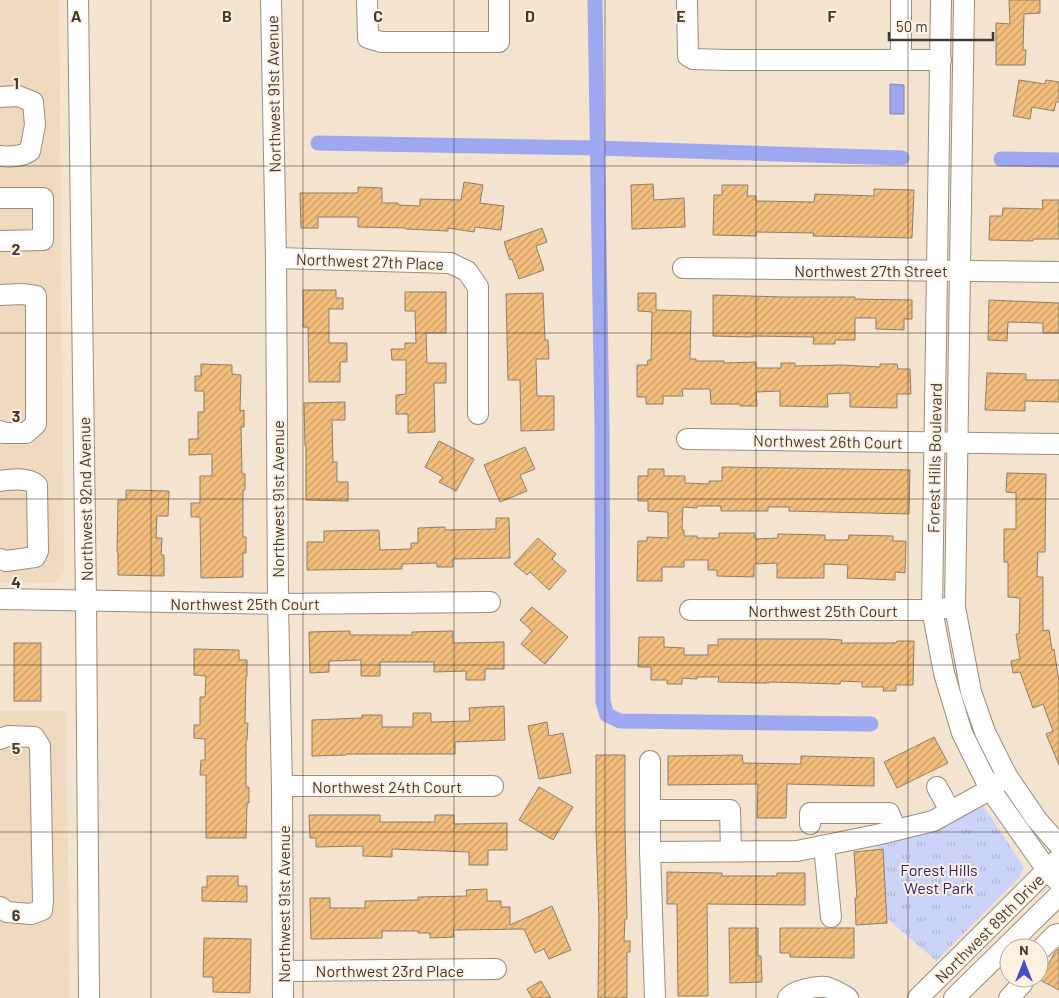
<svg xmlns="http://www.w3.org/2000/svg" width="1059" height="998" font-family="Barlow,sans-serif">
<style>
.built{fill:#efd9bf}
.grass{fill:url(#grass-tufts)}
.water{fill:#9da8f0;stroke:#8287b7}
.lines{fill:none;stroke-linecap:round;stroke-linejoin:round}
.canal{stroke:#9da8f0;stroke-width:15}
.building{fill:url(#building-hatch);stroke:#8d7e6c}
.minor-casing{stroke:#9d8d7b;stroke-width:22}
.minor{stroke:#fff;stroke-width:20}
.grid{fill:none;stroke:#423b33;stroke-width:1;stroke-opacity:0.55}
.labels{text-anchor:middle;dominant-baseline:central;stroke-width:4;stroke-linejoin:round;paint-order:stroke}
.street-label{font-size:16px;fill:#423b33;stroke:#fff1e1}
.park-label{font-size:16px;fill:#252273;stroke:#fff1e1}
.grid-label{font-size:16px;text-anchor:middle;font-weight:bold;fill:#423b33;stroke:#fff1e1;stroke-width:4;stroke-linejoin:round;paint-order:stroke}
</style>
<defs>
<pattern id="grass-tufts" width="24" height="20" patternUnits="userSpaceOnUse" patternTransform="scale(1.25)"><rect width="24" height="20" fill="#ccd3f8"/><path d="M3 7l-1-3M5 7V3M7 7l1-3M15 17l-1-3M17 17v-4M19 17l1-3" fill="none" stroke="#b0b6d5"/></pattern>
<pattern id="building-hatch" width="6" height="6" patternUnits="userSpaceOnUse" patternTransform="scale(1.25)"><rect width="6" height="6" fill="#f4be7c"/><path d="M-1 1l2-2M0 6l6-6M5 7l2-2" fill="none" stroke="#c79c66"/></pattern>
</defs>
<rect width="100%" height="100%" fill="#f4e3cf"/>
<g class="built">
<polygon points="0,0 59,0 64,573 53,583 0,582"/>
<polygon points="0,711 66,711 70,998 0,998"/>
</g>
<polygon class="grass" points="977,796 1024,867 1019,878 936,961 888,919 876,835"/>
<polygon class="water" points="890,84 904,85 904,114 890,114"/>
<g class="lines">
<g class="canal">
<polyline points="595,0 602,425 603,702 607,715 620,721 871,724"/>
<polyline points="318,143 597,148 902,158"/>
<polyline points="1001,159 1059,160"/>
</g>
</g>
<g class="building">
<polygon points="1009,0 1040,0 1040,13 1024,14 1023,50 1026,50 1025,65 996,65 996,23 1010,24"/>
<polygon points="1019,80 1045,84 1046,80 1059,82 1059,102 1056,102 1054,111 1032,107 1030,119 1013,116"/>
<polygon points="464,182 483,185 480,203 504,206 501,230 475,227 474,232 448,228 448,231 406,229 406,228 358,227 358,217 318,217 318,228 301,228 300,193 358,193 358,187 382,188 382,203 398,203 398,205 420,206 420,199 461,200"/>
<polygon points="653,184 654,200 684,198 685,227 632,229 631,185"/>
<polygon points="722,185 748,185 747,196 756,196 756,201 814,202 815,194 874,196 874,189 914,190 912,238 813,236 814,233 756,232 756,236 713,235 714,195 722,195"/>
<polygon points="1042,200 1059,200 1059,239 1033,239 1033,241 989,240 990,216 1002,216 1003,208 1043,209"/>
<polygon points="542,228 547,242 536,246 544,270 519,279 512,259 510,260 504,242"/>
<polygon points="303,290 336,290 336,298 343,298 343,309 329,309 329,343 347,343 347,362 340,362 340,382 309,382 308,327 303,327"/>
<polygon points="405,292 446,292 446,333 426,333 427,363 446,363 446,383 434,383 435,432 408,433 408,414 396,414 396,395 406,394 406,360 392,360 391,349 405,349 405,343 416,343 415,311 405,311"/>
<polygon points="543,293 545,340 548,340 549,359 536,359 537,396 554,396 554,430 521,431 520,380 508,380 506,294"/>
<polygon points="638,293 656,293 656,310 691,311 690,359 696,359 696,361 724,361 724,363 756,362 756,368 781,368 781,363 795,363 795,366 841,365 880,367 880,364 897,364 898,369 910,369 911,394 897,394 897,408 850,407 850,393 827,394 828,407 780,406 780,391 756,392 757,406 740,406 740,404 711,404 710,389 682,389 683,396 663,396 663,404 646,404 646,397 637,397 637,365 647,365 648,360 651,360 652,312 638,311"/>
<polygon points="713,295 784,297 855,297 855,299 912,300 912,319 904,319 904,330 876,329 876,318 855,318 855,340 835,340 835,344 813,344 814,337 753,336 753,337 713,336"/>
<polygon points="989,300 1059,303 1059,333 1043,333 1043,323 1008,322 1007,341 988,340"/>
<polygon points="201,364 232,365 232,374 241,375 240,411 244,410 244,427 241,427 242,474 245,474 245,490 243,490 243,537 246,537 246,553 243,553 243,577 201,578 200,517 191,517 191,503 200,503 200,476 212,476 212,454 189,455 189,439 198,439 198,412 204,412 204,391 195,391 195,376 201,376"/>
<polygon points="987,373 1026,374 1026,380 1059,380 1059,402 1025,401 1025,411 985,410"/>
<polygon points="345,402 345,420 332,420 333,462 337,462 337,482 348,482 348,501 306,500 306,446 305,446 304,403"/>
<polygon points="439,441 474,459 456,491 439,482 443,477 425,467"/>
<polygon points="525,447 535,469 520,475 527,491 500,502 484,465"/>
<polygon points="722,467 910,470 909,514 789,511 789,507 768,507 768,511 721,511 721,506 697,506 697,508 683,507 682,530 684,530 684,536 697,536 697,538 719,538 719,533 755,533 755,539 778,538 778,534 825,535 825,540 848,540 849,535 893,536 893,541 906,541 905,573 895,572 895,580 847,578 848,565 824,564 824,578 777,578 777,563 754,564 754,577 717,576 717,570 708,570 708,560 684,560 684,567 662,567 662,581 637,581 638,541 647,541 647,537 668,538 668,513 667,512 648,511 648,501 638,501 638,476 648,476 648,469 664,469 664,476 685,476 685,483 709,484 709,481 722,481"/>
<polygon points="1007,473 1046,474 1045,552 1038,552 1037,577 1043,577 1043,631 1049,630 1052,650 1054,649 1059,682 1059,765 1046,734 1053,731 1043,704 1033,708 1020,672 1013,673 1011,661 1020,659 1016,634 1019,634 1020,598 1008,597 1008,562 1004,562 1004,529 1016,529 1016,493 1006,492"/>
<polygon points="126,490 169,491 168,516 157,516 156,538 162,538 161,555 164,555 164,576 118,575 118,552 117,552 118,500 126,500"/>
<polygon points="496,518 509,518 510,558 453,559 453,567 437,567 437,563 402,564 402,569 307,570 307,542 324,542 324,531 379,530 380,550 411,549 411,543 418,543 418,528 445,527 445,530 496,529"/>
<polygon points="538,538 556,554 552,559 566,571 549,590 530,572 527,575 514,564"/>
<polygon points="532,607 568,637 545,664 521,644 532,631 520,620"/>
<polygon points="350,631 350,635 412,635 412,632 453,631 453,643 504,642 504,669 485,669 485,680 466,680 466,671 434,672 434,662 380,662 380,676 361,676 361,660 329,661 329,672 310,673 309,632"/>
<polygon points="639,637 664,637 664,647 684,648 684,655 708,655 708,645 718,645 718,639 825,639 842,640 841,643 896,643 897,641 914,641 913,685 896,685 896,691 883,691 884,687 862,687 862,682 841,681 840,684 769,682 769,683 759,683 718,682 719,677 697,677 697,679 682,678 682,684 667,684 667,680 651,680 651,667 638,667"/>
<rect x="14" y="643" width="27" height="58"/>
<polygon points="194,649 239,650 239,660 247,660 247,676 246,676 245,723 248,723 247,740 246,740 246,787 249,787 249,803 247,803 246,838 206,838 206,775 200,775 201,760 205,760 205,739 194,738 194,725 200,725 200,697 205,697 206,676 194,675"/>
<polygon points="504,706 505,740 455,742 455,754 346,754 346,755 312,756 312,720 362,718 362,715 382,715 382,727 413,727 413,713 431,713 431,722 470,721 469,708"/>
<polygon points="547,722 549,736 563,733 571,773 539,779 528,726"/>
<polygon points="934,737 948,763 897,788 884,762"/>
<polygon points="596,755 625,755 625,829 627,919 625,919 624,941 630,941 630,952 627,952 627,998 598,998 599,919 596,829"/>
<polygon points="742,755 743,763 801,764 801,756 874,758 874,786 787,784 786,818 757,818 758,784 668,785 668,756"/>
<polygon points="539,787 573,807 553,840 519,820"/>
<polygon points="309,815 380,815 380,822 435,822 435,815 454,815 454,824 507,823 507,850 488,850 488,865 469,865 469,852 392,849 392,857 363,856 363,846 316,847 316,838 310,838"/>
<polygon points="883,849 887,923 856,925 855,898 857,898 854,852"/>
<polygon points="667,872 722,873 722,876 777,876 777,873 805,873 805,905 707,904 708,996 678,996 677,904 667,904"/>
<polygon points="207,876 238,876 238,886 247,886 247,902 202,901 202,887 207,887"/>
<polygon points="487,889 487,901 501,901 501,907 510,907 510,925 552,906 571,950 549,959 544,949 535,953 524,929 453,930 454,937 430,938 430,933 418,933 418,931 382,931 382,938 311,939 310,898 330,898 330,908 365,908 365,901 418,900 418,897 467,896 466,890"/>
<polygon points="729,928 758,928 758,956 761,956 762,982 730,983"/>
<polygon points="780,928 854,928 854,958 790,957 790,953 780,953"/>
<polygon points="204,938 251,939 250,993 213,992 213,977 203,977"/>
<polygon points="1059,948 1059,990 1040,980 1055,952"/>
<polygon points="541,981 551,998 532,998 527,989"/>
</g>
<g class="lines">
<defs>
<g id="minor">
<polyline points="78,0 86,602 89,998"/>
<polyline points="271,0 276,258 278,604 282,786 283,998"/>
<polyline points="367,0 368,38 381,42 499,42 499,0"/>
<polyline points="687,0 688,56 693,59 728,60 941,60"/>
<polyline points="901,0 901,60"/>
<polyline points="941,0 932,609 944,673 962,733 990,789 1047,870 1059,882"/>
<polyline points="964,0 955,607 971,692 985,732 1007,776 1037,820 1059,845"/>
<path d="M 0,97 L 18,96 L 33,102 L 35,125 L 30,151 C 21,157 11,157 0,156"/>
<polyline points="0,198 43,198 43,240 0,241"/>
<polyline points="276,258 450,263 467,271 478,287 478,414"/>
<polyline points="683,268 1059,272"/>
<polyline points="0,295 22,294 36,296 36,424 26,433 4,433 0,431"/>
<polyline points="687,439 1059,444"/>
<path d="M 0,481 C 12,479 27,477 37,485 L 38,551 L 35,557 L 6,561 L 0,559"/>
<polyline points="0,599 278,604 490,602"/>
<polyline points="690,610 923,610 946,608"/>
<polyline points="0,739 8,736 34,737 40,746 43,900 42,910 31,914 7,912 0,907"/>
<polyline points="650,761 650,852"/>
<polyline points="282,786 493,786"/>
<polyline points="937,787 950,811"/>
<polyline points="650,810 730,810 731,851"/>
<polyline points="810,824 810,813 889,813 896,830"/>
<polyline points="824,846 831,917"/>
<polyline points="1039,951 1055,935 1059,934"/>
<polyline points="283,971 496,969"/>
<polyline points="655,998 650,852 797,851 876,835 933,821 982,794 999,782"/>
<path d="M 788,998 C 794,990 816,986 826,987 C 833,989 842,994 848,998"/>
<polyline points="918,998 1056,861"/>
<polyline points="954,998 1059,895"/>
<polyline points="1009,998 1022,984 1024,978"/>
</g>
</defs>
<use href="#minor" class="minor-casing"/>
<use href="#minor" class="minor"/>
</g>
<path class="grid" d="M 151,0 L 151,998M 303,0 L 303,998M 454,0 L 454,998M 605,0 L 605,998M 756,0 L 756,998M 908,0 L 908,998M 0,166 L 1059,166M 0,333 L 1059,333M 0,499 L 1059,499M 0,665 L 1059,665M 0,832 L 1059,832"/>
<g class="labels">
<g class="street-label">
<text transform="translate(273 94) rotate(-91)">Northwest 91st Avenue</text>
<text transform="translate(370 261) rotate(2)">Northwest 27th Place</text>
<text x="871" y="270">Northwest 27th Street</text>
<text transform="translate(828 441) rotate(1)">Northwest 26th Court</text>
<text transform="translate(934 458) rotate(-89)">Forest Hills Boulevard</text>
<text transform="translate(85 499) rotate(-91)">Northwest 92nd Avenue</text>
<text transform="translate(277 499) rotate(-90)">Northwest 91st Avenue</text>
<text x="245" y="603">Northwest 25th Court</text>
<text x="823" y="610">Northwest 25th Court</text>
<text x="387" y="786">Northwest 24th Court</text>
<text transform="translate(283 904) rotate(-90)">Northwest 91st Avenue</text>
<text transform="translate(989 928) rotate(-45)">Northwest 89th Drive</text>
<text x="390" y="970">Northwest 23rd Place</text>
</g>
<g class="park-label">
<text x="939" y="869">Forest Hills<tspan x="939" dy="18">West Park</tspan></text>
</g>
</g>
<g class="grid-label">
<text x="76" y="22">A</text>
<text x="227" y="22">B</text>
<text x="378" y="22">C</text>
<text x="530" y="22">D</text>
<text x="681" y="22">E</text>
<text x="832" y="22">F</text>
<text x="16" y="89">1</text>
<text x="16" y="255">2</text>
<text x="16" y="422">3</text>
<text x="16" y="588">4</text>
<text x="16" y="754">5</text>
<text x="16" y="921">6</text>
</g>
<g transform="translate(1024 963)"><circle r="24" fill="#fff1e1" stroke="#b3a89b"/>
<path d="M0-4L9 19L0 12L-9 19Z" fill="#4b4dc3"/>
<text y="-8" font-size="14" font-weight="bold" text-anchor="middle" fill="#423b33">N</text>
</g>
<path d="M889 32v8h104v-8" fill="none" stroke="#423b33" stroke-width="2.5"/>
<text x="896" y="32" font-size="15" fill="#423b33" stroke="#fff1e1" stroke-width="4" paint-order="stroke">50 m</text>
</svg>
